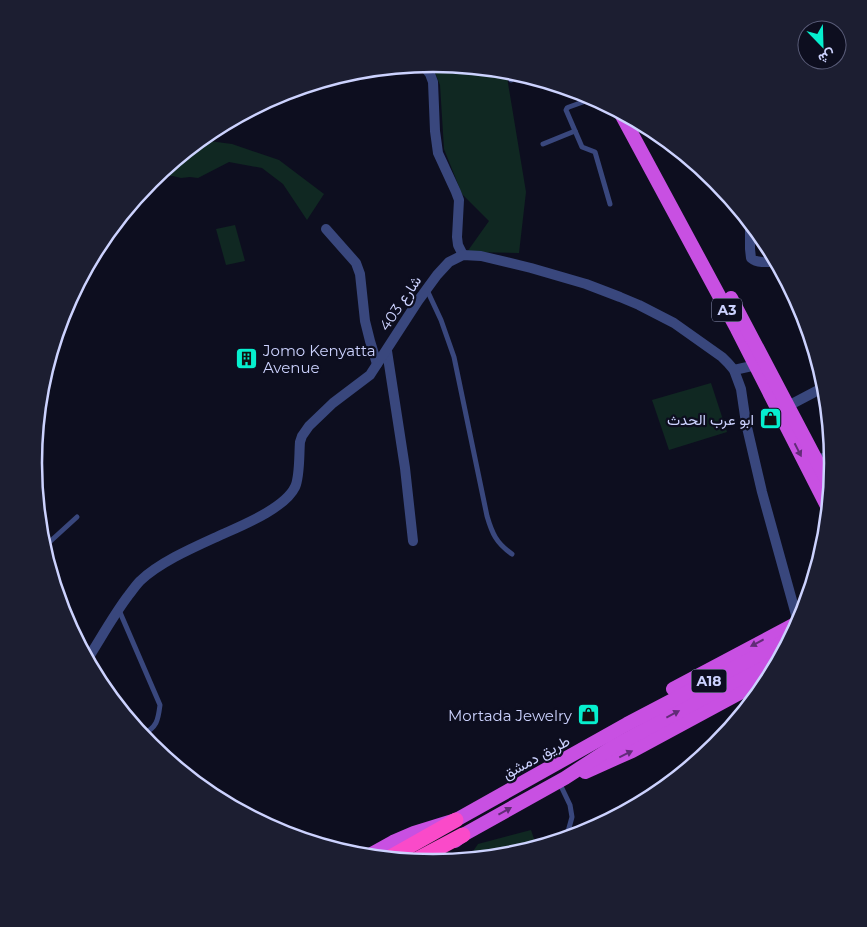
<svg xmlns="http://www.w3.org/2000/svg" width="867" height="927" font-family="Montserrat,Vazirmatn,sans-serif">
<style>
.green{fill:#102822}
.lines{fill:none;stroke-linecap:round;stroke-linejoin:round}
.service{stroke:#39477d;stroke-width:5}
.minor{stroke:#39477d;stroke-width:10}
.trunk{stroke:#c850e2;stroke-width:14}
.motorway{stroke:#fa4ac9;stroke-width:15}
.oneway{fill:#612c77}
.labels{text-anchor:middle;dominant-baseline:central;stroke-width:4.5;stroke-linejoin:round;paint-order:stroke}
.shield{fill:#0d0e1f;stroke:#9397bb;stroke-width:1}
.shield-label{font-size:14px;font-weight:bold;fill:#ccd2fe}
.street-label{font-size:15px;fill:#ccd2fe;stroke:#0d0e1f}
.poi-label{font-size:15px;fill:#ccd2fe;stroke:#0d0e1f;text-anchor:end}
.rim{fill:none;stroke:#ccd2fe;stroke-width:2.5}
</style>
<rect width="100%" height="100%" fill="#0d0e1f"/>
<g class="green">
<polygon points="430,64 506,71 526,192 519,253 467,252 489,221 462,194 444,149 440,85 436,75"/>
<polygon points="199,141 209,141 232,144 279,160 324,194 307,220 283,184 262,168 229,162 198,178 190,177 181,178 173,176 157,176"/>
<polygon points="235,225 245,261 226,265 216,229"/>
<polygon points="711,383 727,432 669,450 652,400"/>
<polygon points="531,830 537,848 511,856 467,860 478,844"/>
</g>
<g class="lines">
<g class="service">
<polyline points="511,71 511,80"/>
<polyline points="594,98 569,107 567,108 566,110 582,147 595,152 610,204"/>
<polyline points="543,144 575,131"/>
<path d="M 427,290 L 441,320 L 454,357 L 487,516 C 492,533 496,543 512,554"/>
<polyline points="816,458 832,452"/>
<polyline points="43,548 77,517"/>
<path d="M 119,610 L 160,705 C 158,721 157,727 142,735"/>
<polyline points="559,782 570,805 572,817 566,839"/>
</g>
<g class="minor">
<polyline points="423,65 430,74 433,82 435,131 438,153 456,192 459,200 457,237 458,245 463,255"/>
<path d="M 750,222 L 750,249 L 751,258 C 758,264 768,262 776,261"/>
<polyline points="326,229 356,263 360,274 365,321 370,341 377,364"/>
<polyline points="387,351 405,468 413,541"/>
<polyline points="734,370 752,366 761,362"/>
<polyline points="788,406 826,386"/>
<path d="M 87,660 C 101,638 113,616 128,596 C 132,591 136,585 140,581 C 161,561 197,546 223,534 C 243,525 285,508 295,487 C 300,477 299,453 300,442 L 302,436 L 309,426 L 333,403 L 370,375 L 418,301 L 437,275 L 449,262 L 463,255 L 481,256 L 531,268 L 586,284 L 620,297 L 639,305 L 674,323 L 722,357 L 728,363 L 734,370 L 741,389 L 746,423 L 762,492 L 798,622"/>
</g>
<g class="trunk">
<polyline points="620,112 737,329 829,510"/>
<polyline points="731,298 831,488"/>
<polyline points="673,689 801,621"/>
<polyline points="585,772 632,751 771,676"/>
<polyline points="455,841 463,835 565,778 611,748 781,656"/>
<polyline points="366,857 393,842 414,833 456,820 627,724 791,638"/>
</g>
<g class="motorway">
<polyline points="387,859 456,820"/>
<polyline points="414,861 463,835"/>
</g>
</g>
<defs><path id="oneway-solid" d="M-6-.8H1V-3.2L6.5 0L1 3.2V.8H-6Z" transform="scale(1.25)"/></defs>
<g class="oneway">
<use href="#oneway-solid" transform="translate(798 450) rotate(63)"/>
<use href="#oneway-solid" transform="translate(757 643) rotate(152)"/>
<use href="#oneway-solid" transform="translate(673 714) rotate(-28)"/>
<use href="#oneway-solid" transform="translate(626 754) rotate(-26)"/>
<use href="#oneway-solid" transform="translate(505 811) rotate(-29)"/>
</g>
<defs>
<symbol id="building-square" viewBox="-11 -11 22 22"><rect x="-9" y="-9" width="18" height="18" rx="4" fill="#06efce" stroke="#0d0e1f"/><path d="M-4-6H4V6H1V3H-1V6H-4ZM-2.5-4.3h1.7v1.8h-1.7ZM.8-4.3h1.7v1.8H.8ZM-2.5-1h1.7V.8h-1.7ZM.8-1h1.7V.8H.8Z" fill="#111"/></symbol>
<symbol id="shop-square" viewBox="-11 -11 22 22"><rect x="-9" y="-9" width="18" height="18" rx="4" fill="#06efce" stroke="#0d0e1f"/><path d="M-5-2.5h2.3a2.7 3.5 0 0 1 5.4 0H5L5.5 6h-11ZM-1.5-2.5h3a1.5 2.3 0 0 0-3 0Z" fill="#111"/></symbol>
</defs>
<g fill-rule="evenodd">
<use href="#building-square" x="234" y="346" width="25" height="25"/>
<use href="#shop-square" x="758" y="406" width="25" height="25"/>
<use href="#shop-square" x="576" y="702" width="25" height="25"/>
</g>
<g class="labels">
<g class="shield">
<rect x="712" y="298.5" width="30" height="23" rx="4"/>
<rect x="691.5" y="669.5" width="35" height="23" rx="4"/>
</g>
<g class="shield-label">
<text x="727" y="310">A3</text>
<text x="709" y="681">A18</text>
</g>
<g class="street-label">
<text transform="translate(400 303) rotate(-56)">شارع 403</text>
<text transform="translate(536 757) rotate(-29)">طريق دمشق</text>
</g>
<g class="poi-label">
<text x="263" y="350" text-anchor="start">Jomo Kenyatta<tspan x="263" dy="17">Avenue</tspan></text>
<text x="754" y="419">ابو عرب الحدث</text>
<text x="572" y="715">Mortada Jewelry</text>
</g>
</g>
<path d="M0 0H867V927H0ZM42 463a391 391 0 1 1 782 0a391 391 0 1 1-782 0Z" fill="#1c1e31" fill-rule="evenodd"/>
<path class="rim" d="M42 463a391 391 0 1 1 782 0a391 391 0 1 1-782 0Z"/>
<g transform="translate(822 45) rotate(157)"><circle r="24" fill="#0d0e1f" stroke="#595c78"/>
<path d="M0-4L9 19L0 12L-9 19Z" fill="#06efce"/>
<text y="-8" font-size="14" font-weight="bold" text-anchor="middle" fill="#ccd2fe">ش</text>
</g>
</svg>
